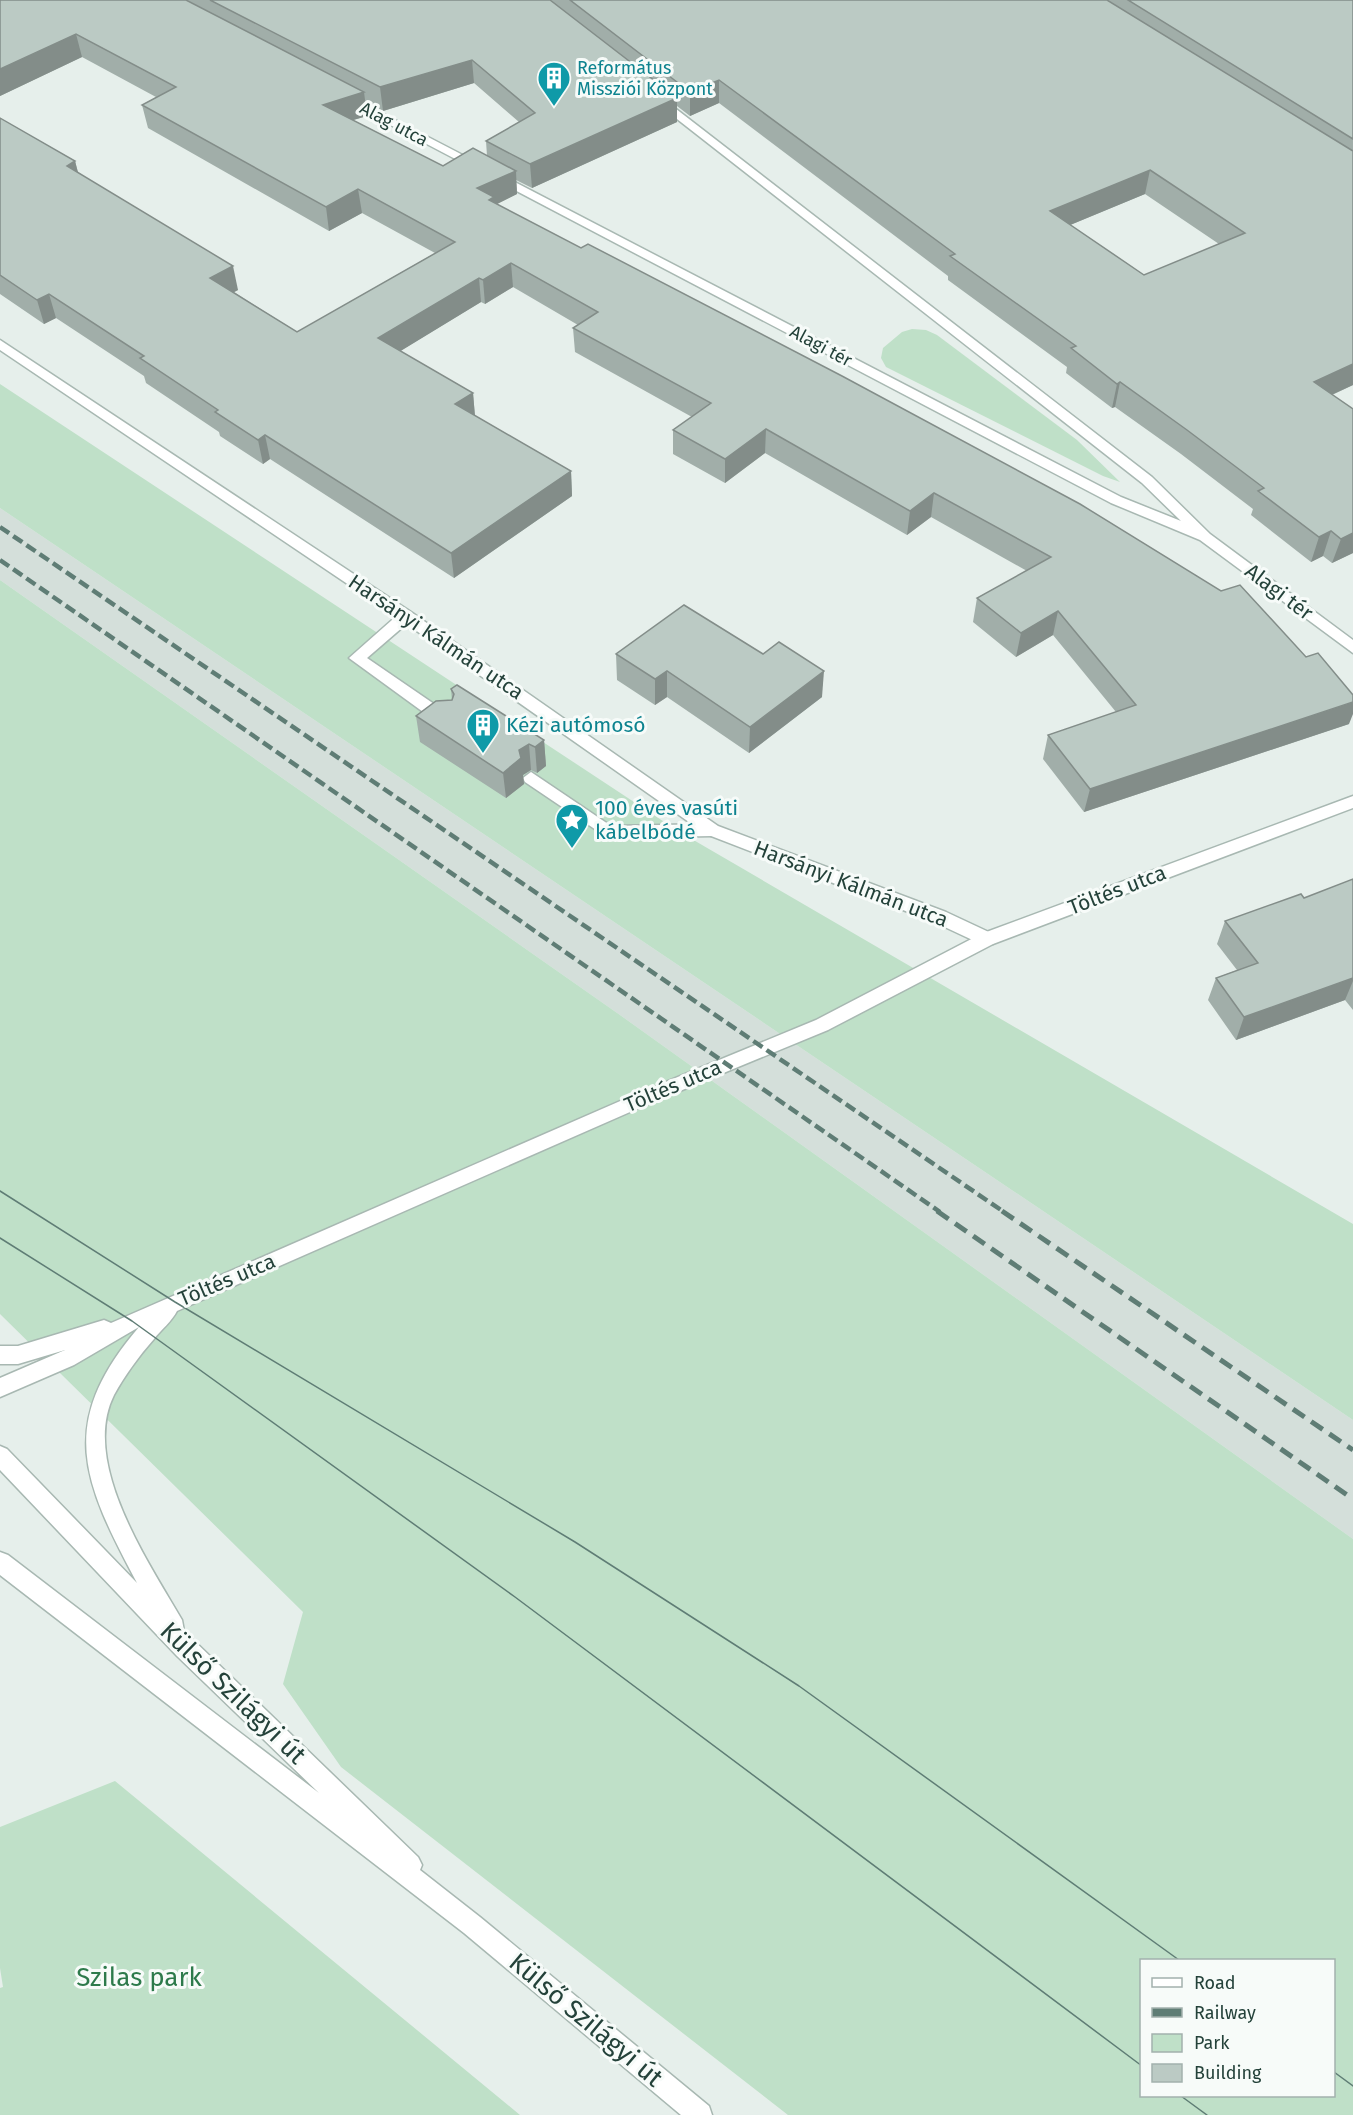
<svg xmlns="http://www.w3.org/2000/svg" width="1353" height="2115" font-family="'Fira Sans',sans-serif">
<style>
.built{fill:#d4dfda}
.green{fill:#bfe0c8;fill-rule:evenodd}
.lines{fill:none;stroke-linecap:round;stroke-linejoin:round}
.service-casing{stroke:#a8b8b2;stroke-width:3}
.minor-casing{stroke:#a8b8b2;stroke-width:3}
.tertiary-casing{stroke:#a8b8b2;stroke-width:3}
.service{fill:#fff;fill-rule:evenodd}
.minor{fill:#fff;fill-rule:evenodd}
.tertiary{fill:#fff;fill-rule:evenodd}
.tram{stroke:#5f7d75;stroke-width:1.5}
.rail-far1{stroke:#5f7d75;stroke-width:4.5;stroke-dasharray:11 5;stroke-linecap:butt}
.rail{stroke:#5f7d75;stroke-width:5;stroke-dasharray:14 8;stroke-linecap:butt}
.wall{fill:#a1aea9;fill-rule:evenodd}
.shaded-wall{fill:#838d89}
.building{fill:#bbcac4;stroke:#838d89;stroke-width:1.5;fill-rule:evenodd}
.labels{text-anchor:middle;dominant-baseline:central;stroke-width:6;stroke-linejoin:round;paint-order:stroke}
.far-culture-label{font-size:18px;fill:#0d838f;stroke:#f7fbf9;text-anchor:start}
.far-street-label{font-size:18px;fill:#24423a;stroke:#f7fbf9}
.street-label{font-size:21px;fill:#24423a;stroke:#f7fbf9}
.culture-label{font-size:21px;fill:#0d838f;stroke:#f7fbf9;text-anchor:start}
.near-street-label{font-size:26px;fill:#24423a;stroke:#f7fbf9}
.near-park-label{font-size:26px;fill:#2d7a4b;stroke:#f7fbf9}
</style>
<rect width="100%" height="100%" fill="#e6efeb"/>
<polygon class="built" points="0,508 1353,1420 1353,1539 620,1015 0,580"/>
<g class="green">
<polygon points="912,329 926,330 937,335 1077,440 1120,482 1103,476 886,367 881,358 883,348 902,332"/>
<polygon points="0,384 678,831 1353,1224 1353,1420 0,508"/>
<path d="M 0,580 L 620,1015 L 1353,1539 L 1353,2115 L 788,2115 L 341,1767 L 283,1684 L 303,1612 L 0,1314 ZM 1142,1960 L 1334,1960 L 1334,2096 L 1142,2096 Z"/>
<polygon points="115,1781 520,2115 0,2115 0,1988 3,1987 0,1968 0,1827"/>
</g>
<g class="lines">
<defs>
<g id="service">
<polygon points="406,611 414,616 411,620 367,658 453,717 455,721 453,725 441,725 349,658 401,612"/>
<polygon points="531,772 611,826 712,824 720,830 712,836 608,838 525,782 523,778"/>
</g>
<g id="minor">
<polygon points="658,95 1152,477 1210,534 1353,640 1353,653 1200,540 1111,503 341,99 351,97 1121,497 1181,521 1142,483 654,101 652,99"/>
<polygon points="0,340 411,612 718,826 946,912 993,934 996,939 993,944 981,944 934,922 706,834 401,620 0,350"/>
</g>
<path id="tertiary" d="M 1353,796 L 1353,808 L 993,944 L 828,1030 L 646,1105 L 177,1311 C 172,1321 161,1330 154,1339 C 139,1356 125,1375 114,1395 C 80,1463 149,1563 182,1620 L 184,1631 L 418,1857 L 422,1865 L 420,1870 L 480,1917 L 709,2106 L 712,2115 L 681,2115 L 464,1933 L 0,1575 L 0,1552 L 8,1555 L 319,1793 L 177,1656 L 0,1470 L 0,1446 L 7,1449 L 137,1583 C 83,1481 56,1424 139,1327 L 74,1365 L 0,1397 L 0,1378 L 65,1350 L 18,1364 L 0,1364 L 0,1346 L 18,1346 L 104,1320 L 111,1323 L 634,1095 L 816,1020 L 981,934 Z"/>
</defs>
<use href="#service" class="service-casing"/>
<use href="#minor" class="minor-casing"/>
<use href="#tertiary" class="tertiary-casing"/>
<use href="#service" class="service"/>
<use href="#minor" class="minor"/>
<use href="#tertiary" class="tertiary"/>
<g class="tram">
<polyline points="0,1191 175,1302 575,1542 799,1686 1179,1960"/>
<polyline points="0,1238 132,1321 515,1597 1142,2066"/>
<polyline points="1334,2072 1353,2086"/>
<polyline points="1181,2096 1207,2115"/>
</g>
<g class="rail-far1">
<polyline points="0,527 1004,1212"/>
<polyline points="0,560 940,1212"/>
</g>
<g class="rail">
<polyline points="937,1211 1353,1499"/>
<polyline points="1002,1211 1353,1450"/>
</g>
</g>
<g class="wall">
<path d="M 0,0 L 1353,0 L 1353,385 L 1332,395 L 1353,409 L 1353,553 L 1332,563 L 1323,556 L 1311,562 L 1251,515 L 1253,509 L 1181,454 L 1115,407 L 1112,408 L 1066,373 L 1067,367 L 948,280 L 948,276 L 719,103 L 690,116 L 677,106 L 677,122 L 532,188 L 516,180 L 517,194 L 497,204 L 1349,724 L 1084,812 L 1043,759 L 1048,735 L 1116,712 L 1053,635 L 1016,657 L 973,622 L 977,598 L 1027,571 L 931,517 L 907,535 L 765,453 L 725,483 L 673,454 L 673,430 L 692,417 L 575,352 L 573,328 L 578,325 L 513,287 L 485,304 L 481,302 L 400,351 L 473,393 L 475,416 L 571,471 L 572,496 L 454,578 L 270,459 L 263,464 L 220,436 L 219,432 L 146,383 L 144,376 L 56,318 L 44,324 L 0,294 L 0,118 L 75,161 L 78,172 L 238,290 L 234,292 L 297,332 L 435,253 L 362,213 L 329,231 L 148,128 L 142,105 L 156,97 L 82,57 L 0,96 ZM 474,83 L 519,122 L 486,141 L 487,156 L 443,166 L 353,120 L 367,116 L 365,102 L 383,111 ZM 1145,194 L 1219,244 L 1144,275 L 1070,225 Z"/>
<polygon points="616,654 822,697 749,753 667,697 655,705 617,680"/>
<polygon points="451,689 544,740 546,766 537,773 531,770 523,775 524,784 506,798 420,742 416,716 452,700"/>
<polygon points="1353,879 1353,1010 1345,1000 1236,1040 1208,1000 1216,978 1237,970 1217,944 1225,921 1304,898"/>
</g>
<g class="shaded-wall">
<polygon points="76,34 82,57 0,96 0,69"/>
<polygon points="472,60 474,83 383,111 380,87"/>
<polygon points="719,80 719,103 690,116 690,92"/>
<polygon points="364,92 367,116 326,128 323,105"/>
<polygon points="677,98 677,122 532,188 530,164"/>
<polygon points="75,161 81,185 67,166"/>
<polygon points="1150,170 1145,194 1046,235 1050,211"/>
<polygon points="516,171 517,194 495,205 477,188"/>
<polygon points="358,189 362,213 329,231 326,207"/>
<polygon points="511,263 513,287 485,304 483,280"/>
<polygon points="233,266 238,290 215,302 210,278"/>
<polygon points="479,278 481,302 381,363 378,338"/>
<polygon points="49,294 56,318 44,324 37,300"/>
<polygon points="1353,364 1353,385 1307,406 1314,382"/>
<polygon points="1120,382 1115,407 1112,408 1117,384"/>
<polygon points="473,393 475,417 455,404"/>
<polygon points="766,429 765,453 725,483 725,459"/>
<polygon points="265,435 270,459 263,464 258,440"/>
<polygon points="571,471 572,496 454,578 451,553"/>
<polygon points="934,493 931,517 907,535 910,511"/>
<polygon points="1331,531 1323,556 1311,562 1319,537"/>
<polygon points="1353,533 1353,553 1332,563 1341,539"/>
<polygon points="1058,611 1053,635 1016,657 1021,633"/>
<polygon points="667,671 667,697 655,705 655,679"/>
<polygon points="824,671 822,697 749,753 750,727"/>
<polygon points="1353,702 1353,714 1349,724 1084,812 1090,789"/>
<polygon points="544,740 546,766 537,773 535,747"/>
<polygon points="529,744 531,770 523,775 524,784 506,798 503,773 519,750"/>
<polygon points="1353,978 1353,981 1345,1000 1236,1040 1244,1017"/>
</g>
<g class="building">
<polygon points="0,0 186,0 364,92 323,105 443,166 473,148 516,171 477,188 494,197 489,200 581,248 588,244 842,376 1080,504 1221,591 1240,585 1306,657 1318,653 1353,695 1353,702 1090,789 1048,735 1136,705 1058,611 1021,633 977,598 1051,557 934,493 910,511 766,429 725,459 673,430 711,403 573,328 598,312 511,263 483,280 479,278 378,338 473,393 455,404 571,471 451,553 265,435 258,440 215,412 218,410 140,358 144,356 49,294 37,300 0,275 0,118 75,161 67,166 233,266 210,278 297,332 455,242 358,189 326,207 142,105 176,87 76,34 0,69"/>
<polygon points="210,0 550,0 677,98 530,164 486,141 535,113 472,60 380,87"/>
<path d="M 570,0 L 1107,0 L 1353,151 L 1353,364 L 1314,382 L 1353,409 L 1353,533 L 1341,539 L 1331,531 L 1319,537 L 1258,491 L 1264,488 L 1187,430 L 1120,382 L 1117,384 L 1071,348 L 1076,346 L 950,256 L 955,254 L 719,80 L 690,92 ZM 1150,170 L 1245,233 L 1144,275 L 1050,211 Z"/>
<polygon points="1128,0 1353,0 1353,139"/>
<polygon points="684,605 763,654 779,642 824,671 750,727 667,671 655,679 616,654"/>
<polygon points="457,685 544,740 535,747 529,744 519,750 521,758 503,773 416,716 436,701 452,700 454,694 451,689"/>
<polygon points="1353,879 1353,978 1244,1017 1216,978 1258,963 1225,921 1301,894 1304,898"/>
</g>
<defs>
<symbol id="building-pin" viewBox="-11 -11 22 30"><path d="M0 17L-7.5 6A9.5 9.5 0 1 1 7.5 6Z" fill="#0f9aa8" stroke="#f7fbf9"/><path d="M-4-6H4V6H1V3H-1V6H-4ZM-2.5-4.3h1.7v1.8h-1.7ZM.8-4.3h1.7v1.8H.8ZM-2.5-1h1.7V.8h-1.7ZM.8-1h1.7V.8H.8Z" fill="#fff"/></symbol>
<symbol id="sight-pin" viewBox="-11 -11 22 30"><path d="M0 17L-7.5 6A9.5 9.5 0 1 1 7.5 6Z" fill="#0f9aa8" stroke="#f7fbf9"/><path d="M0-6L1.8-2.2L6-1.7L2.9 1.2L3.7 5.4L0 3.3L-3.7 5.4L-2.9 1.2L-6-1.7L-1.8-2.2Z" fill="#fff"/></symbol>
</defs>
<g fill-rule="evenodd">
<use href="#building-pin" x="535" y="59" width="38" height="52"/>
<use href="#building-pin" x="464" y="706" width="38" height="52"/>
<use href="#sight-pin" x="553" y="801" width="38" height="52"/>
</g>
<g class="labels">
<g class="far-culture-label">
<text x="577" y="68">Református<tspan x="577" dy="21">Missziói Központ</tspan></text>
</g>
<g class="far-street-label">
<text transform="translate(394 124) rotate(28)">Alag utca</text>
<text transform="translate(821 346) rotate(28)">Alagi tér</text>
</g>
<g class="street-label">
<text transform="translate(1279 592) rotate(37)">Alagi tér</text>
<text transform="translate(436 637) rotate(34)">Harsányi Kálmán utca</text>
<text transform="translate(851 884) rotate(21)">Harsányi Kálmán utca</text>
<text transform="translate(1117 890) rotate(-21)">Töltés utca</text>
<text transform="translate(673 1086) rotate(-23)">Töltés utca</text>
<text transform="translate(227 1280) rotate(-23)">Töltés utca</text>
</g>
<g class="culture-label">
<text x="506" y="725">Kézi autómosó</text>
<text x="595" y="808">100 éves vasúti<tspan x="595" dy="24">kábelbódé</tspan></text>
</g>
<g class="near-street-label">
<text transform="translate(233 1693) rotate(44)">Külső Szilágyi út</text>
<text transform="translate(586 2020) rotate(40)">Külső Szilágyi út</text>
</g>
<g class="near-park-label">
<text x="139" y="1977">Szilas park</text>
</g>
</g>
<rect x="1140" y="1959" width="195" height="138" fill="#f7fbf9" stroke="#a3b1ad" stroke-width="1.5"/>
<rect x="1152" y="1978" width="30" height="9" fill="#ffffff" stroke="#a3b1ad" stroke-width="1.5"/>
<text x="1194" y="1989" font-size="18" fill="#24423a">Road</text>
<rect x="1152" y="2008" width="30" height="9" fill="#5f7d75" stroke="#a3b1ad" stroke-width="1.5"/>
<text x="1194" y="2019" font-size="18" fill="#24423a">Railway</text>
<rect x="1152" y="2034" width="30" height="18" fill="#bfe0c8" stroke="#a3b1ad" stroke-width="1.5"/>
<text x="1194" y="2049" font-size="18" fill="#24423a">Park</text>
<rect x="1152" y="2064" width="30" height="18" fill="#bbcac4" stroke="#a3b1ad" stroke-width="1.5"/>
<text x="1194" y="2079" font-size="18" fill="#24423a">Building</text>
</svg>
